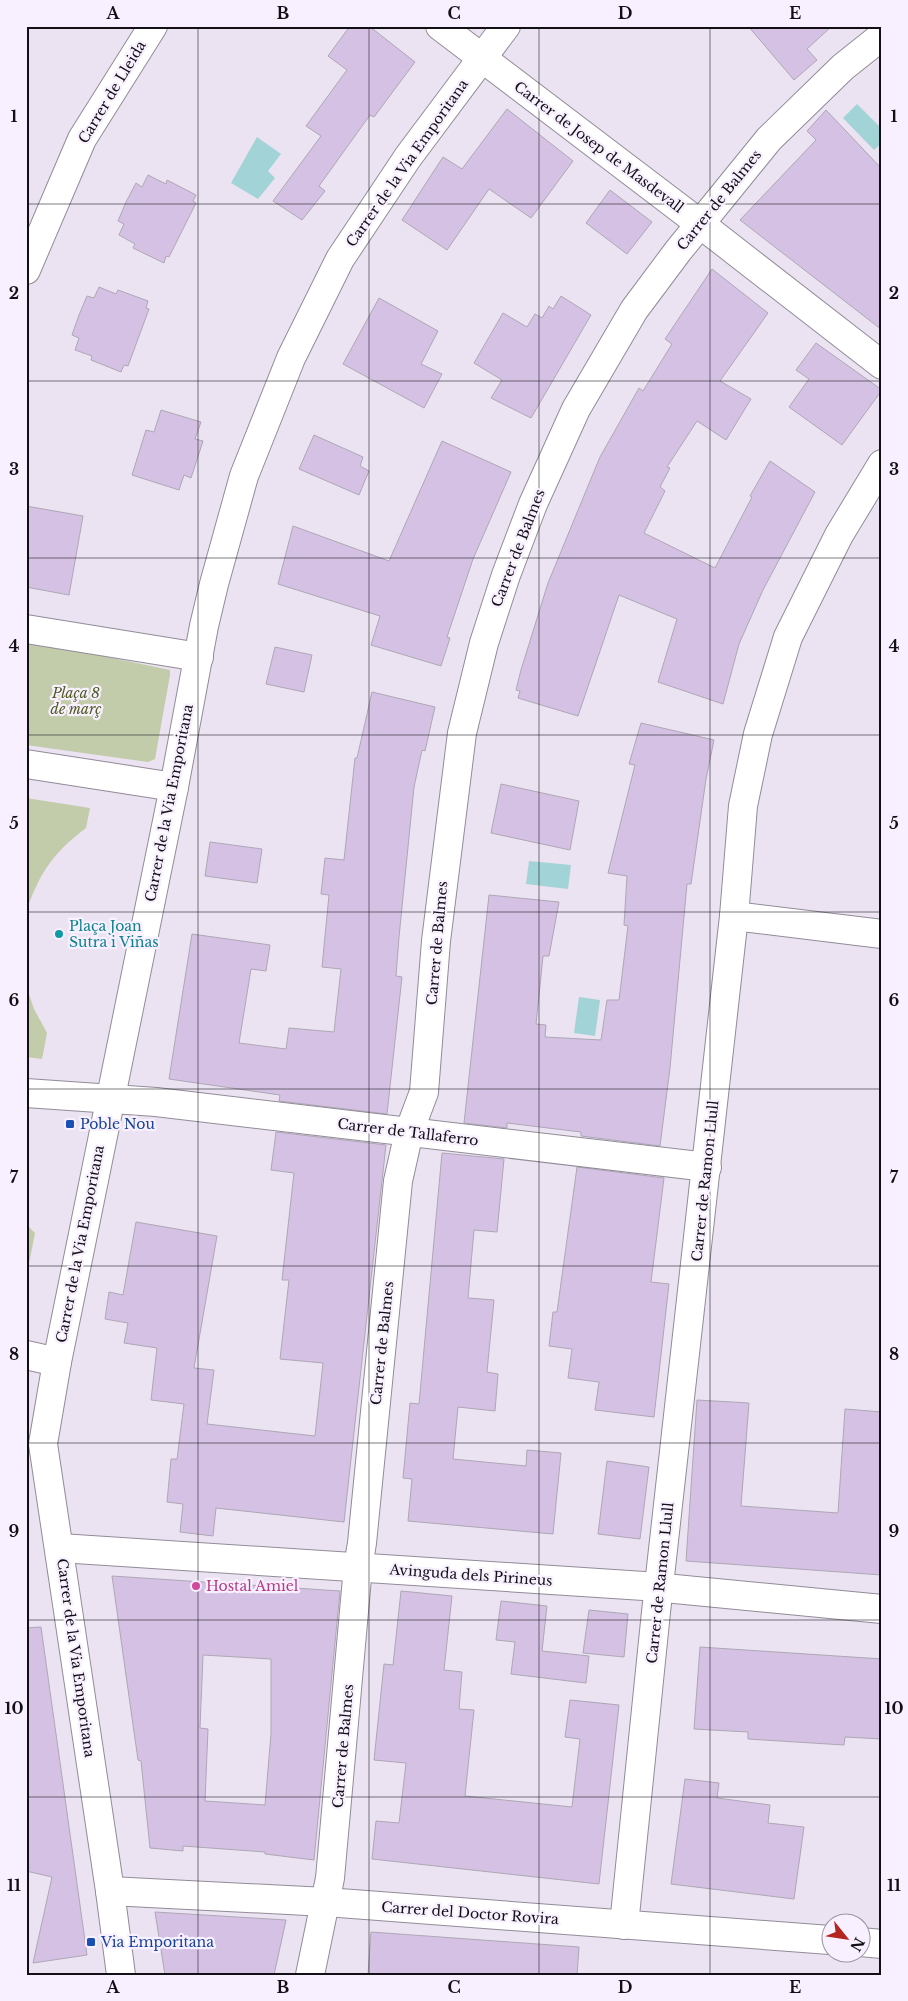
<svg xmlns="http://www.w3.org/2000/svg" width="908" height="2001" font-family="'Libre Baskerville',serif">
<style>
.green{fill:#c2ccaa}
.water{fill:#a1d3d7}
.building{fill:#d4c1e4;stroke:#aea7b4;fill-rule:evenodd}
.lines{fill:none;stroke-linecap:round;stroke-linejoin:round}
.minor-casing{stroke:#928b98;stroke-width:30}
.minor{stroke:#fff;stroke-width:28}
.grid{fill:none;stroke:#121015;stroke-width:1;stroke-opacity:0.55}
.culture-dot{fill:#0f9aa8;stroke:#f8f0ff;stroke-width:2}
.transit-dot{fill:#1a4fb4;stroke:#f8f0ff;stroke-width:2}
.hotel-dot{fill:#d1479c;stroke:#f8f0ff;stroke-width:2}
.labels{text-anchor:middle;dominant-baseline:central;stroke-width:4.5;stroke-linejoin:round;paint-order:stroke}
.street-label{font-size:14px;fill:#121015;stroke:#f8f0ff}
.park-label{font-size:14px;font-style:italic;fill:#4d5a20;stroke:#f8f0ff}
.culture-label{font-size:14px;fill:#0d838f;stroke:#f8f0ff;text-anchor:start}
.transit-label{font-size:14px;fill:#164399;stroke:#f8f0ff;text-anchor:start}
.hotel-label{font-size:14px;fill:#b23c85;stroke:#f8f0ff;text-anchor:start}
.neatline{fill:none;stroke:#121015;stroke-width:2}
.grid-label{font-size:16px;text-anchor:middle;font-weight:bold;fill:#121015}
</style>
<rect width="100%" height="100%" fill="#ebe3f1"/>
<g class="green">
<polygon points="26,640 170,670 170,675 155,759 148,762 26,745"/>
<path d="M 26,798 L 90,808 L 86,828 C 53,853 40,872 26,912 Z"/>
<polygon points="26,985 34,1009 47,1033 42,1059 26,1057"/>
<polygon points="26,1224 35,1233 26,1279"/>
</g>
<g class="water">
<polygon points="857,104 882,129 882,143 874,150 843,118"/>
<polygon points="257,137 281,154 268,171 275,178 258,199 231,183"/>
<polygon points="529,861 571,865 568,889 526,884"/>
<polygon points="579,997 600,1000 595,1036 574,1033"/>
</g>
<g class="building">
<polygon points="350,26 369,26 415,62 374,117 370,115 319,186 325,191 302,220 273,201 321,136 306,126 347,70 328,56"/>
<polygon points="748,26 832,26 807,49 817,60 794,80"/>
<polygon points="507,109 573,161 531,218 489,189 447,250 402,220 443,157 462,169"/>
<polygon points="826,110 882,169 882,330 740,220 816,140 807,131"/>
<polygon points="148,175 166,184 167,180 196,195 193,201 196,203 169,257 166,256 164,263 133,248 135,244 119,235 124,224 118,221 126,202 136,183 142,187"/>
<polygon points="610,190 652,222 627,254 586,223"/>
<polygon points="712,269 768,313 720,381 751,399 726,440 697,421 667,467 670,468 660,487 665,491 644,533 715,568 752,497 750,496 770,461 815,492 763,590 739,644 723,704 658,682 677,619 619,595 578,716 518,698 520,691 516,690 521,670 548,583 600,457 639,388 643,391 672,344 665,339"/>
<polygon points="99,287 116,294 118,290 148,301 146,308 149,309 128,366 124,365 121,372 91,360 92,356 75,350 79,338 72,335 79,315 87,296 94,298"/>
<polygon points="561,296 591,315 531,418 491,398 502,380 474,363 503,313 527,327 535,314 542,318 549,306 553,309"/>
<polygon points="379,298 438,331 421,364 442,374 424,408 343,364"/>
<polygon points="816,343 882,390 842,445 789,407 809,379 796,370"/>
<polygon points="161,410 201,422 195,439 203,441 191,478 184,475 179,490 132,475 146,430 154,432"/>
<polygon points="314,435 363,457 360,466 369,471 359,495 299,469"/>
<polygon points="442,441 511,472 473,559 447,637 450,638 441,666 371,645 380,616 278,584 293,526 389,561"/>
<polygon points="26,506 83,516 69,595 26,587"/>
<polygon points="275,647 312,655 304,692 266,684"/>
<polygon points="372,692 435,707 425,751 422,750 414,787 399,937 396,976 402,977 387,1114 279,1101 280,1095 169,1079 192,934 270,945 266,971 251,969 239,1043 286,1049 289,1028 334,1032 341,969 322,967 329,895 321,894 325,858 344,860 355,758 357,758"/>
<polygon points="641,723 714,740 706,779 691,884 687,884 670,1068 660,1146 581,1136 581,1132 507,1123 507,1128 464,1123 489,895 559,902 549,956 543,956 539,995 536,1024 546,1025 545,1037 601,1040 607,1000 619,1000 628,926 624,925 627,876 608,873 635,765 629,764"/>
<polygon points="501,784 579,801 570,850 491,833"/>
<polygon points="210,842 262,849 257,883 205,876"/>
<polygon points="276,1132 386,1145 344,1522 216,1508 213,1536 180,1532 183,1504 167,1502 171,1459 177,1459 184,1404 151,1400 157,1348 124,1343 128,1323 105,1319 109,1292 123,1295 136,1222 217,1236 194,1368 214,1370 207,1424 315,1436 323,1363 280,1359 289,1280 282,1280 294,1173 271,1170"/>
<polygon points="442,1153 504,1159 497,1232 474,1230 468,1298 494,1300 487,1372 498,1374 495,1411 458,1407 453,1459 526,1466 527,1450 561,1453 553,1534 408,1521 412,1479 403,1478 410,1403 419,1404"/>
<polygon points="577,1167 664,1178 651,1282 669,1284 654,1417 595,1410 599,1382 568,1378 572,1349 549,1346 553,1312 557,1312"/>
<polygon points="697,1400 749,1403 741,1506 838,1513 845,1409 882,1412 882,1575 686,1561"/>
<polygon points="607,1461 649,1467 640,1539 598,1534"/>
<path d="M 112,1576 L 340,1591 L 314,1860 L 265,1854 L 265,1852 L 183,1846 L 183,1851 L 150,1848 L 141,1761 L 138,1760 ZM 203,1655 L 271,1659 L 271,1734 L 265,1805 L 205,1801 L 208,1729 L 200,1728 Z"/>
<polygon points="401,1591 452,1596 444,1670 462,1672 459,1709 474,1710 465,1796 572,1807 580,1739 565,1737 570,1700 619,1705 599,1884 372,1859 376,1821 399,1823 406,1763 374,1760 384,1664 393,1665"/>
<polygon points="501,1601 547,1606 542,1651 589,1656 586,1683 511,1674 515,1642 496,1640"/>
<polygon points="589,1610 628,1614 624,1657 583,1653"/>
<polygon points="41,1627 87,1955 33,1963 52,1877 26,1871 26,1628"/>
<polygon points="700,1647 882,1659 882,1739 845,1737 844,1745 748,1739 748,1732 694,1729"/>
<polygon points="685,1779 719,1783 717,1798 770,1805 768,1823 804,1827 794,1899 671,1884"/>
<polygon points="155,1912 286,1920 274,1975 165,1975"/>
<polygon points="371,1932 579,1947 577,1975 368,1975"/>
</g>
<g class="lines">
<defs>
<g id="minor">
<polyline points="440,26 699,223 882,365"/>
<polyline points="26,270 82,139 153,26"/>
<polyline points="26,629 199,657"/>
<polyline points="26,764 174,787"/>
<polyline points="734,916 882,934"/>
<polyline points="26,1093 156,1102 707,1167"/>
<polyline points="26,1355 57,1362"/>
<polyline points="60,1548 644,1586 882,1609"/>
<polyline points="110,1891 326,1902 830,1940"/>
<polyline points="624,1925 656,1612 734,916 743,806 758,734 788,637 839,535 882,464"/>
<polyline points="860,1942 882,1944"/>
<polyline points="121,1975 110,1891 43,1444 57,1362 174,787 204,626 214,584 244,476 291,358 340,259 408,157 506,26"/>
<polyline points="310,1975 330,1878 358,1567 362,1543 398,1181 409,1132 424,1092 436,941 462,733 484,643 506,575 533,504 576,409 634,310 678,251 769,139 843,67 882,36"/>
</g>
</defs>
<use href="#minor" class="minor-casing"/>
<use href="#minor" class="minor"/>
</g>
<path class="grid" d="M 198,26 L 198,1975M 369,26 L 369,1975M 539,26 L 539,1975M 710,26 L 710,1975M 26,204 L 882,204M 26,381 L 882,381M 26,558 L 882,558M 26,735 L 882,735M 26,912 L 882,912M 26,1089 L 882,1089M 26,1266 L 882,1266M 26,1443 L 882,1443M 26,1620 L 882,1620M 26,1797 L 882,1797"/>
<circle class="culture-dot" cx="59" cy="934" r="5"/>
<g class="transit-dot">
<rect x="65" y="1119" width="10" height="10" rx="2.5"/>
<rect x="86" y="1937" width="10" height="10" rx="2.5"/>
</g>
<circle class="hotel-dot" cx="196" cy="1586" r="5"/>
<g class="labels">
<g class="street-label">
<text transform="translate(112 92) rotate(-59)">Carrer de Lleida</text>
<text transform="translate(599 147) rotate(37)">Carrer de Josep de Masdevall</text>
<text transform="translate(407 163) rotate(-55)">Carrer de la Via Emporitana</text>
<text transform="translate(719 200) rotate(-51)">Carrer de Balmes</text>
<text transform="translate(518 548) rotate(-69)">Carrer de Balmes</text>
<text transform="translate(169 803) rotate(-79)">Carrer de la Via Emporitana</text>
<text transform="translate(437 943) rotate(-85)">Carrer de Balmes</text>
<text transform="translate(408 1132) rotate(7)">Carrer de Tallaferro</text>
<text transform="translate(705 1181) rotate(-84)">Carrer de Ramon Llull</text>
<text transform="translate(80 1244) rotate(-79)">Carrer de la Via Emporitana</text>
<text transform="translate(382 1343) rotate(-84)">Carrer de Balmes</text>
<text transform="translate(471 1575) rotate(4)">Avinguda dels Pirineus</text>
<text transform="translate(660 1583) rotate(-84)">Carrer de Ramon Llull</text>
<text transform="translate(76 1658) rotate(82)">Carrer de la Via Emporitana</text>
<text transform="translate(343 1746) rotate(-85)">Carrer de Balmes</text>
<text transform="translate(470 1913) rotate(4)">Carrer del Doctor Rovira</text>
</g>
<g class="park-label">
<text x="76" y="693">Plaça 8<tspan x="76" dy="16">de març</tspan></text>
</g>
<g class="culture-label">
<text x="69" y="926">Plaça Joan<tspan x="69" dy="16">Sutra i Viñas</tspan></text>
</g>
<g class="transit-label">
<text x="80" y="1124">Poble Nou</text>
<text x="101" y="1942">Via Emporitana</text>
</g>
<g class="hotel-label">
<text x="206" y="1586">Hostal Amiel</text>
</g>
</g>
<rect width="908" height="2001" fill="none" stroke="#f8f0ff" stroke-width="55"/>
<g transform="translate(846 1938) rotate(120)"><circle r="24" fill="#f8f0ff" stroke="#9c96a1"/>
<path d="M0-4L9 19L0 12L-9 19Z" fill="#b4251e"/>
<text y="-8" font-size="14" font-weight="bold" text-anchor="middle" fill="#121015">N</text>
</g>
<rect x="28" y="28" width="852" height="1946" class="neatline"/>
<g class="grid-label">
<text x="113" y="19">A</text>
<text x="283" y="19">B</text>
<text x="454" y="19">C</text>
<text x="625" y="19">D</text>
<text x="795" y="19">E</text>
<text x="14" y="122">1</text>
<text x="894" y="122">1</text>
<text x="14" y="299">2</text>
<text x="894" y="299">2</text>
<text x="14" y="475">3</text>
<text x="894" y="475">3</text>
<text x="14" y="652">4</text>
<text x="894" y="652">4</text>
<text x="14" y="829">5</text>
<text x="894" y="829">5</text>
<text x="14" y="1006">6</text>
<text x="894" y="1006">6</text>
<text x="14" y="1183">7</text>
<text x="894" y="1183">7</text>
<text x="14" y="1360">8</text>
<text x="894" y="1360">8</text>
<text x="14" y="1537">9</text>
<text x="894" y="1537">9</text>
<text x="14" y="1714">10</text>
<text x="894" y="1714">10</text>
<text x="14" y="1891">11</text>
<text x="894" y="1891">11</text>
<text x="113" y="1993">A</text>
<text x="283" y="1993">B</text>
<text x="454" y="1993">C</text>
<text x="625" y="1993">D</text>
<text x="795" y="1993">E</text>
</g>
</svg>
